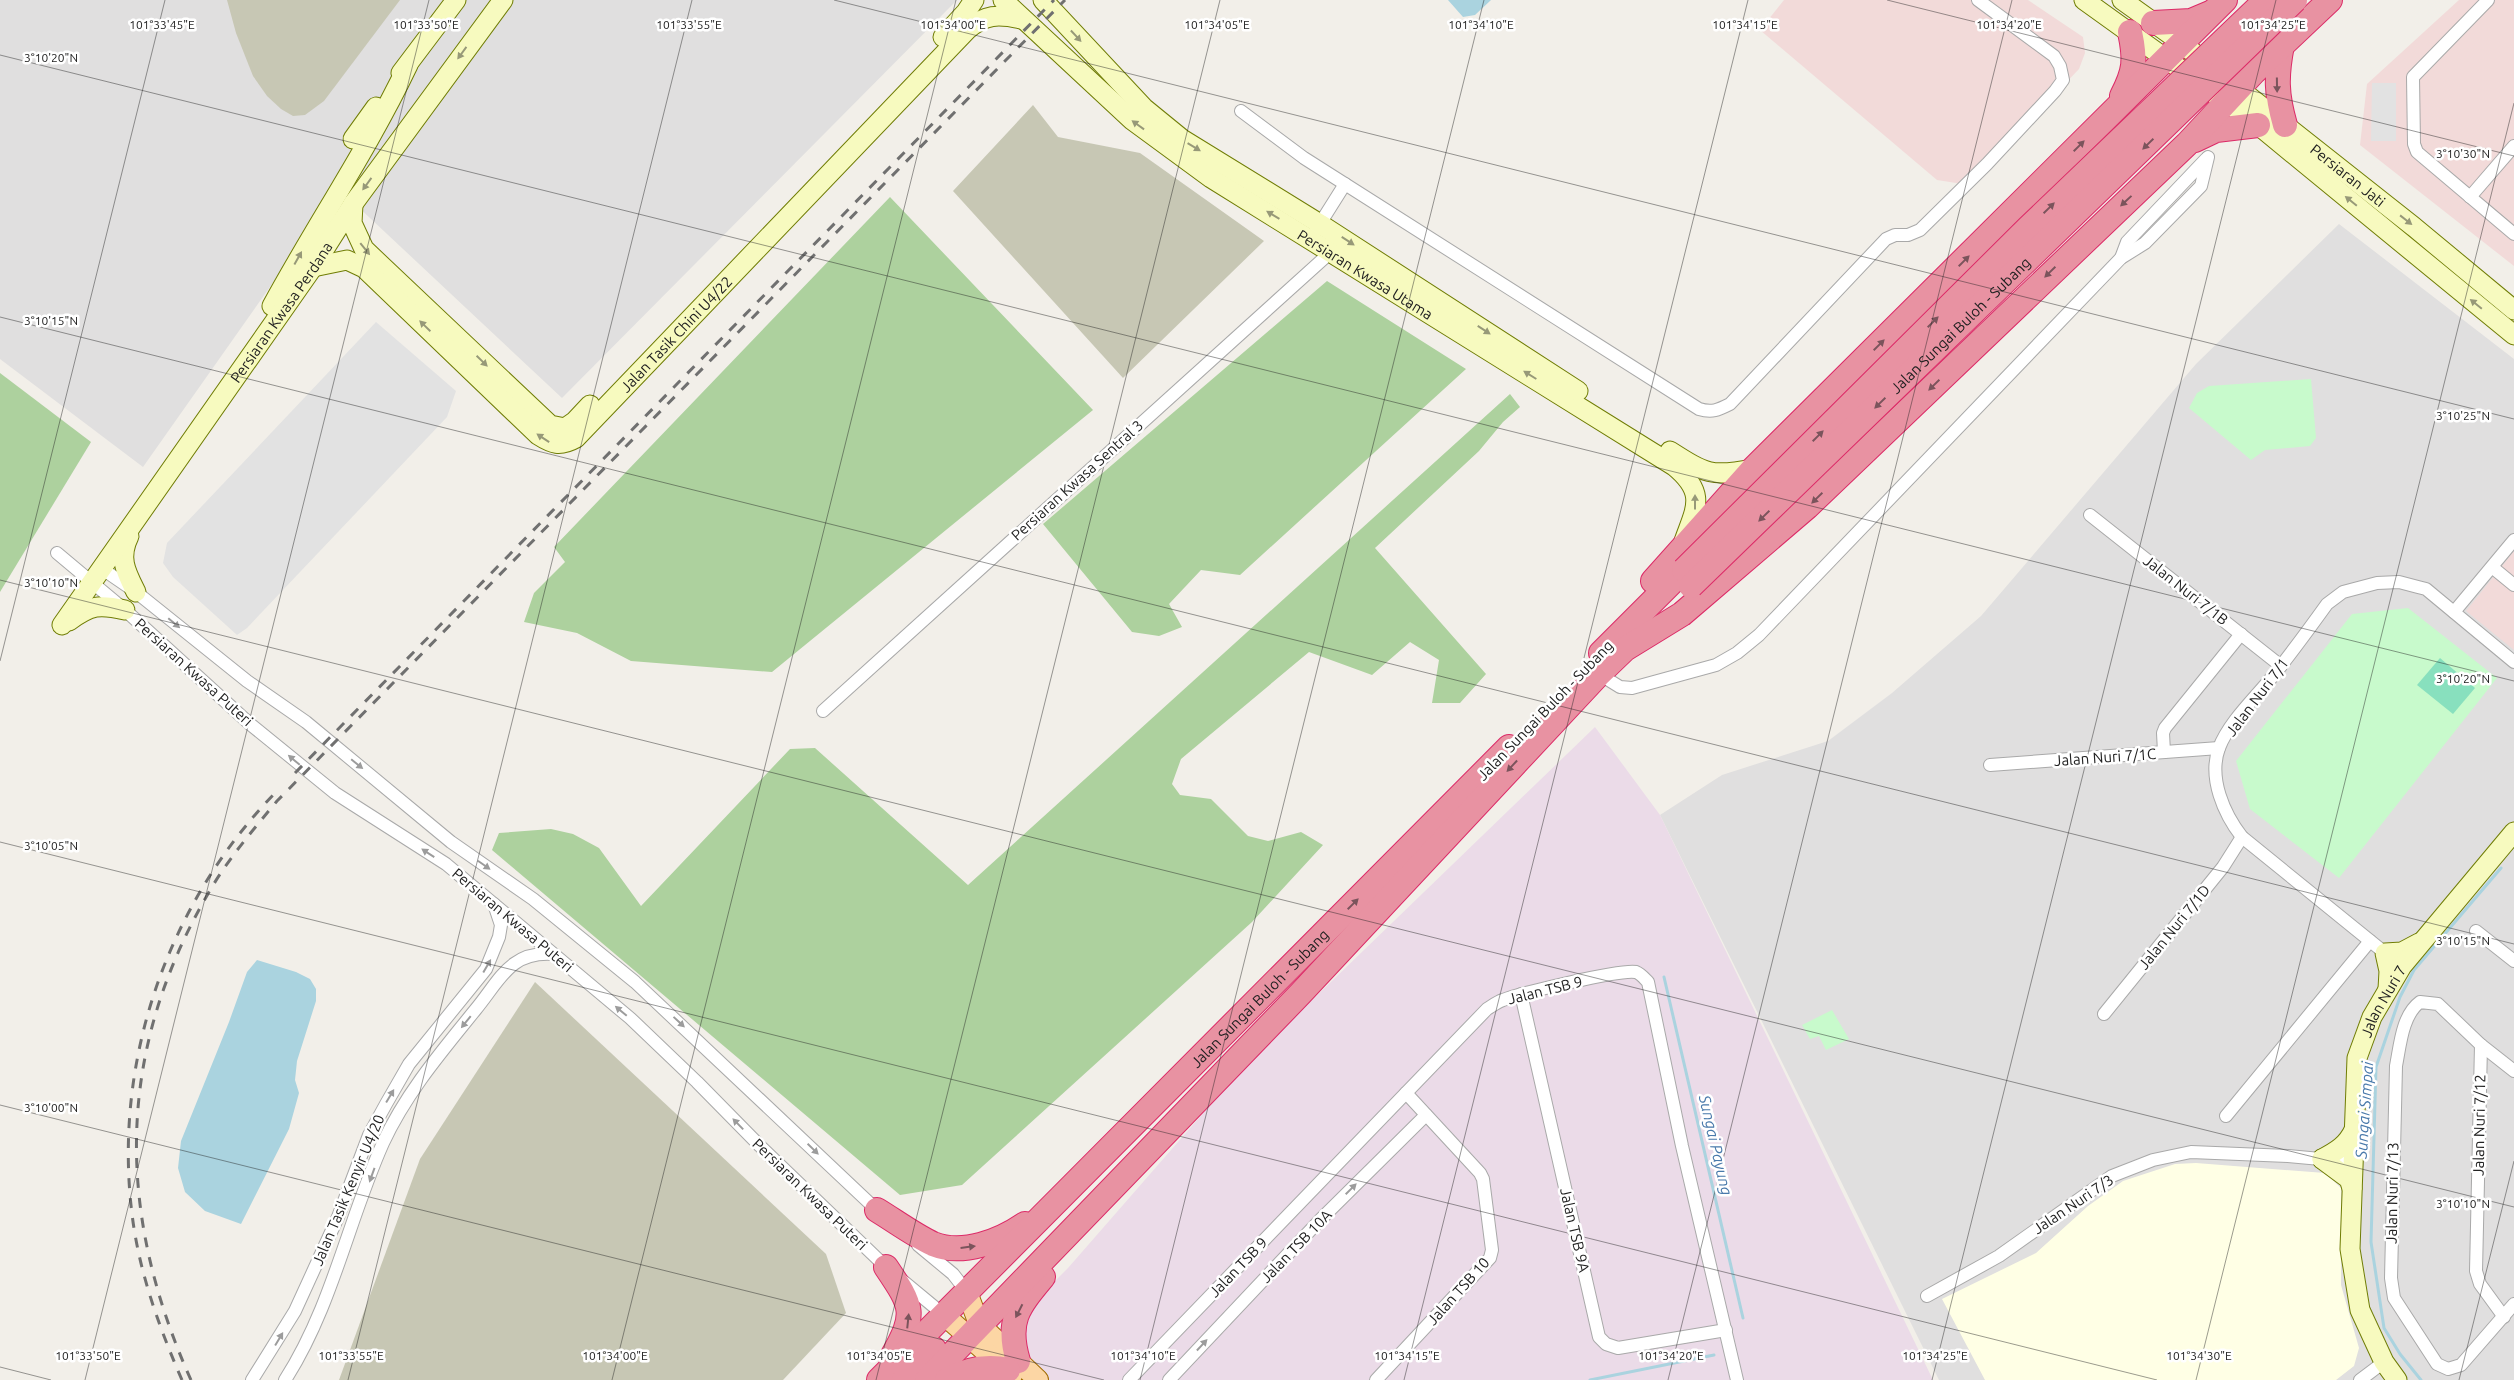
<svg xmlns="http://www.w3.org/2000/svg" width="2514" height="1380" font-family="Ubuntu,sans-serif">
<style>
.residential{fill:#e0dfdf}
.commercial{fill:#f2dad9}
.industrial{fill:#ebdbe8}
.education{fill:#ffffe5}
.construction{fill:#c7c7b4}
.forest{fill:#add19e}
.park{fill:#c8facc}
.pitch{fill:#88e0be}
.parking{fill:#e2e2e2}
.water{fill:#aad3df}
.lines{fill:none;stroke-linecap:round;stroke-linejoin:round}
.stream{stroke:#aad3df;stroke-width:3}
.street-casing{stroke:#a9a9a9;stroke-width:14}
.secondary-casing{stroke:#707d05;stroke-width:21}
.primary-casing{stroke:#a06b00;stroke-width:22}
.highway-casing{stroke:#dc2a67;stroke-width:26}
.street{stroke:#fff;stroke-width:12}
.secondary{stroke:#f7fabf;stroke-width:19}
.primary{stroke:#fcd6a4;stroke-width:20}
.highway{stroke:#e892a2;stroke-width:24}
.rail{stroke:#707070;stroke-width:3;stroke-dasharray:10 10;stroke-linecap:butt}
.highway-bridge-casing{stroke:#dc2a67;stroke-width:26;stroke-linecap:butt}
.highway-bridge{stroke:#e892a2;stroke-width:24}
.oneway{fill:#979978}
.oneway2{fill:#7b545c}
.oneway3{fill:#9c9c9c}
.ticks{fill:none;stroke:#222;stroke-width:1;stroke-opacity:0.45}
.labels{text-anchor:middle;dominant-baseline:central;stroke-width:5;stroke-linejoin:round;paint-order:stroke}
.street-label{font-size:15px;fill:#222;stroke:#fff}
.water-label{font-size:16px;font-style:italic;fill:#4a7aab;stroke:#fff}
.ticks-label{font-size:12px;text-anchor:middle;fill:#222;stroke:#fff;stroke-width:5;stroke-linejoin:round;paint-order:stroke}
</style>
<rect width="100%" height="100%" fill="#f2efe9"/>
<g class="residential">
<polygon points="0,0 957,0 562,398 339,189 143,467 0,359"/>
<polygon points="2339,224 2514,359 2514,1380 1939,1380 1660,815 1722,775 1828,741 1892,693 1981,616 2196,364"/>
</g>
<g class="commercial">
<polygon points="1784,0 2028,0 2083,37 2085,53 2079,69 1969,185 1937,180 1760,30"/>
<polygon points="2459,0 2514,0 2514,266 2360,145 2367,84"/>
<polygon points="2514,551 2514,650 2466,611"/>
</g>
<polygon class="industrial" points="1595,727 1660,815 1933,1380 956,1380 1068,1268 1247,1063"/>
<polygon class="education" points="2196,1163 2325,1173 2341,1188 2341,1285 2359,1348 2354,1366 2336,1380 1985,1380 1942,1299 2036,1253 2088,1206 2123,1181 2175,1164"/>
<g class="construction">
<polygon points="227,0 400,0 324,101 305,115 293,116 281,109 267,96 253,76 236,33"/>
<polygon points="1033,105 1058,137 1140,153 1264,241 1123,378 953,191"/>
<polygon points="535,982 826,1254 846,1313 783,1380 339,1380 420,1159"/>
</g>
<g class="forest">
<polygon points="890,197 1093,410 772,672 631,661 577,633 524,622 534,593 565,562 554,547"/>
<polygon points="1327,281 1466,369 1240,575 1201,570 1169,604 1182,627 1159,636 1132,632 1043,524"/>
<polygon points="0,373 91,442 0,592"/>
<polygon points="1510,394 1520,407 1503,422 1479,451 1375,548 1486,674 1460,703 1432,703 1439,660 1410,642 1372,675 1309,652 1181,759 1172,784 1180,795 1211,799 1248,836 1268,841 1301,832 1323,845 1252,922 962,1185 900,1195 492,850 499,833 551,829 573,834 599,848 641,906 790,749 815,748 968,885"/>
</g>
<g class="park">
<polygon points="2311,379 2316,438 2310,446 2265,450 2251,460 2189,408 2197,393 2209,386"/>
<polygon points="2408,608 2497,678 2339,878 2250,809 2236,761 2352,614"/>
<polygon points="1832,1010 1849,1039 1826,1050 1819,1036 1810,1039 1802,1025"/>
</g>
<polygon class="pitch" points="2440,658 2475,688 2453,714 2417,685"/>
<g class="parking">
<polygon points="2372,83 2396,83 2396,141 2371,141"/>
<polygon points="376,322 456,391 447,417 247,628 237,635 173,577 163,563 167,543"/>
</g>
<g class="water">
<polygon points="1448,0 1491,0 1475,15 1463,17"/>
<polygon points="257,960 296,972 310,979 316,989 316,1001 297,1061 295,1080 299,1093 289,1129 241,1224 205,1211 185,1192 178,1168 181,1141 229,1022 247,972"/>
</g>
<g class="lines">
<g class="stream">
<polyline points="1664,977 1743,1318"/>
<polyline points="1590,1380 1714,1355"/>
<polyline points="2421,1380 2400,1354 2384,1328 2371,1242 2376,1067 2400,997 2414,970 2501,868"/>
</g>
<defs>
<g id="street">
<polyline points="2488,0 2413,77 2414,144 2417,152 2514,234"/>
<path d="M 1241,111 L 1304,158 L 1699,409 C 1712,413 1718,410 1730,404 L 1886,239 L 1895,235 L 1908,235 L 1920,230 L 1987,164 L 2055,91 L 2063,80 L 2060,66 L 2054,56 L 1978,0"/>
<polyline points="2470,197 2514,146"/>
<polyline points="1316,230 1345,184"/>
<polyline points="2121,258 2127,242 2206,159"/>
<polyline points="2090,515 2281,666"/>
<polyline points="57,553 125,610 250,724 335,793 446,864 630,1018 697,1082 760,1146 886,1267 944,1315"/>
<polyline points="2492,567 2514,585"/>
<polyline points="101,568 136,592 247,681 306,722 451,842 533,899 635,982 880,1213"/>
<polyline points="2454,612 2514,540"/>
<polyline points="1599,674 1620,687 1632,688 1716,665 1737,653 1759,635 2121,258 2145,243 2201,186 2208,157"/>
<polyline points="823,711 1332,251"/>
<polyline points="2164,752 2163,733 2165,728 2241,634"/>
<polyline points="1990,765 2219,748"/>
<polyline points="2476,931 2514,961"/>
<path d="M 2390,957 L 2242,837 C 2224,814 2208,778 2219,748 C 2229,722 2254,699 2272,677 C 2291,654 2309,629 2327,604 L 2343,592 L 2377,583 L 2399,582 L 2418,587 L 2426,589 L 2514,662"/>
<polyline points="1521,994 1599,1337 1606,1344 1618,1348 1726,1330"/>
<polyline points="2104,1014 2223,867 2242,837"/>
<polyline points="2481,1045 2476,1271 2480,1284 2504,1317"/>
<path d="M 2514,1071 L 2481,1045 L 2438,1004 L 2420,1002 C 2402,1015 2400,1046 2396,1066 L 2391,1278 L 2394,1298 L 2437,1364 L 2448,1369 L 2461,1365 L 2514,1304"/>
<polyline points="2226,1116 2370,941"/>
<polyline points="918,1245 953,1274 967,1292"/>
<polyline points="1927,1296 1999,1256 2112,1176 2153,1160 2191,1152 2288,1156 2353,1162"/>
<polyline points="252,1380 295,1311 338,1217 369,1135 386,1104 409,1064 486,969 499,937 501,925 494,904"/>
<path d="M 285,1380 C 332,1307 348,1221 383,1143 C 406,1093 442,1051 476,1009 C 500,980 510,951 553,954"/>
<path d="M 1129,1380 L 1487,1009 C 1492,1006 1497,1002 1503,1000 C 1522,993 1620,969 1636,972 C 1641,974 1644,978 1648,982 L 1682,1146 L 1737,1380"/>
<polyline points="1169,1380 1320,1220 1426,1115"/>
<polyline points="1376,1380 1490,1258 1492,1250 1483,1179 1480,1173 1406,1093"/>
<polyline points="2360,1380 2384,1362"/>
</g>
<g id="secondary">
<path id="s1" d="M 1003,0 L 1132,120 L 1211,178 L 1674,466 C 1708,494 1695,509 1683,544"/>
<polyline points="1043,0 1144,108 1182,139 1320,224 1578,391"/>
<polyline points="2084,0 2258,125 2514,335"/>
<path id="s2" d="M 2122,0 L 2171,35 L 2414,227 L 2514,310"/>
<polyline points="943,37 966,12 974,0"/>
<polyline points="401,73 456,0"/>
<polyline points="353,139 376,107"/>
<polyline points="353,204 352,223 364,249 550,425 565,428 575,421 590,405"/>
<path id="s3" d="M 313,267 L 347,260 L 364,268 L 538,435 C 552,444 560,447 576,438 L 967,30 C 985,14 998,14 1021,19"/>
<path d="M 272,306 C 316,225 368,149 408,65"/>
<path d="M 1670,451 C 1706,474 1711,477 1753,469"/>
<path d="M 129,536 C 118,558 126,572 136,592"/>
<path d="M 69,621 C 91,605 99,604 125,610"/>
<path id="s4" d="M 62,625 L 313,267 L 353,204 L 503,0"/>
<polyline points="2388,989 2389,971 2385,953 2402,952 2419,943"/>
<path d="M 2322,1159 C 2337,1151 2347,1145 2354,1130"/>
<polyline points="2322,1159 2349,1179 2352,1188"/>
<path id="s5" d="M 2397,1380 L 2384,1362 L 2360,1310 L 2350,1249 L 2357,1058 L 2372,1017 L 2402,966 L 2514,832"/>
</g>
<g id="primary">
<polyline points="967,1292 979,1324 1038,1380"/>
<polyline points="944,1315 1012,1375"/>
</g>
<g id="highway">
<polyline points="2153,23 2191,21 2210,13"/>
<path d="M 2282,45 C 2276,76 2276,94 2285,125"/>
<path d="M 2122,96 C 2135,71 2136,60 2130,32"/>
<polyline points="2195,140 2216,130 2258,125"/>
<polyline points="1653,581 1753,469 2225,0"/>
<polyline points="1601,653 1684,570"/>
<path d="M 877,1210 C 895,1221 914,1235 933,1244 C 963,1256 1000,1241 1025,1224"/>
<path d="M 886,1267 C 913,1307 917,1313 892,1357"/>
<path d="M 1018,1361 C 1006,1321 1018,1307 1043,1277"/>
<path id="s6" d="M 879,1380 L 1509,747"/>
<polyline points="904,1380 934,1349"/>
<polyline points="927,1380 1301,993 1599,674 1625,649 1682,614 1807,507 2187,144 2254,72 2330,0"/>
<path d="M 947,1380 C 967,1369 986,1365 1008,1370"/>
</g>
</defs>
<use href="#street" class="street-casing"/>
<use href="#secondary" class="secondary-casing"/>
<use href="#primary" class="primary-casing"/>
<use href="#highway" class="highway-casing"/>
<use href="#street" class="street"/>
<use href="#secondary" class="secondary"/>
<use href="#primary" class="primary"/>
<use href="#highway" class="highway"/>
<g class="rail">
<polyline points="295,773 1054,0"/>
<path d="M 182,1380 C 159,1327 139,1272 132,1214 C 113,1060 168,903 276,792"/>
<path d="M 191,1380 C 116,1213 115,1053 209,892 C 228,859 253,830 277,801 L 1065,0"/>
</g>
<defs>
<g id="highway-bridge">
<polyline points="1684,570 2028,228 2266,0"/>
<path id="s7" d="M 1691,586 L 2295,0"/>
</g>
</defs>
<use href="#highway-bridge" class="highway-bridge-casing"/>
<use href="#highway-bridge" class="highway-bridge"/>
</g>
<defs><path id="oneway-solid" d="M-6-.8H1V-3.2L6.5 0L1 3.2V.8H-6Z" transform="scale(1.25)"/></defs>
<g class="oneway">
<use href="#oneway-solid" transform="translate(1076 36) rotate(47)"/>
<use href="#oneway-solid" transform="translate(462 53) rotate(126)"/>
<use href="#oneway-solid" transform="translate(1138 125) rotate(-144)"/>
<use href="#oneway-solid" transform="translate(1194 147) rotate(31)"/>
<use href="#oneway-solid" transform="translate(367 184) rotate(126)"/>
<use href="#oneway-solid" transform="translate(2351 201) rotate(-141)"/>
<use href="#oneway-solid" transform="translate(1273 215) rotate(-149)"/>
<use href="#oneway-solid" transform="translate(2406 220) rotate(38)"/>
<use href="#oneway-solid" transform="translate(1348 241) rotate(33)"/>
<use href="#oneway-solid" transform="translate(365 249) rotate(51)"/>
<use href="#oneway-solid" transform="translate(298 258) rotate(-61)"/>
<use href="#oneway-solid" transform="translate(2476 304) rotate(-141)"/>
<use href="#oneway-solid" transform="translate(425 326) rotate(-136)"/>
<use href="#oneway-solid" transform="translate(1484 330) rotate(33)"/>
<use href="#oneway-solid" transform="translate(482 361) rotate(44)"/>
<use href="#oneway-solid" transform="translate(1530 375) rotate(-148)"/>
<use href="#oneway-solid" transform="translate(543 438) rotate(-146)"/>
<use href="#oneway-solid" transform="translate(1695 502) rotate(-90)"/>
</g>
<g class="oneway2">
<use href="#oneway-solid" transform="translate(2277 85) rotate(89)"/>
<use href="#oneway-solid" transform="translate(2148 144) rotate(136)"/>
<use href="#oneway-solid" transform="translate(2079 146) rotate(-45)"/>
<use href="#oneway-solid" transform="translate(2126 201) rotate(137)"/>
<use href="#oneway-solid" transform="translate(2049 208) rotate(-44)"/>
<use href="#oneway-solid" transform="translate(1964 261) rotate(-45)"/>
<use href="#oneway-solid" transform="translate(2050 272) rotate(136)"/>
<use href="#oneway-solid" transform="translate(1933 322) rotate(-45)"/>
<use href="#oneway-solid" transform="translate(1879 345) rotate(-45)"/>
<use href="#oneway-solid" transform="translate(1934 385) rotate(136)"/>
<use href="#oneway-solid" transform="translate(1880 403) rotate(136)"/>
<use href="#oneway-solid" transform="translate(1818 436) rotate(-45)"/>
<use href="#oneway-solid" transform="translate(1817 498) rotate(136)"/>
<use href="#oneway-solid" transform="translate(1764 516) rotate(136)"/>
<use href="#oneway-solid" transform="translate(1512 766) rotate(133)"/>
<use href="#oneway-solid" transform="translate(1353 904) rotate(-45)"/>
<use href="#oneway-solid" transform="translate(968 1247) rotate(-7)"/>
<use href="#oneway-solid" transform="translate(1019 1311) rotate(117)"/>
<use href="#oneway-solid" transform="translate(908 1321) rotate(-84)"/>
</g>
<g class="oneway3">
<use href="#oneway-solid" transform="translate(174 623) rotate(40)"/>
<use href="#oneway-solid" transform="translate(294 760) rotate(-140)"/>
<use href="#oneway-solid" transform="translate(357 764) rotate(39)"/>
<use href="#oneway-solid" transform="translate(428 853) rotate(-147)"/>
<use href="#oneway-solid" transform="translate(484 865) rotate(35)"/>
<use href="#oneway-solid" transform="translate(487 966) rotate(-60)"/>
<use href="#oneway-solid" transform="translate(621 1011) rotate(-140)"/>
<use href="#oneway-solid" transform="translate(466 1022) rotate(129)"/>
<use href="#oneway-solid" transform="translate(679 1022) rotate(43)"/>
<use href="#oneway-solid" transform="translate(390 1096) rotate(-59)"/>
<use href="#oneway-solid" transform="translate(738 1124) rotate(-134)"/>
<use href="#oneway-solid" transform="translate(813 1149) rotate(44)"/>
<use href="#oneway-solid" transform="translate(372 1175) rotate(110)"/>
<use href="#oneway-solid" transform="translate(1351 1189) rotate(-45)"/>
<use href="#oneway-solid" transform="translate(279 1339) rotate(-59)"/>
<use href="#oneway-solid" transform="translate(1202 1345) rotate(-47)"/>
</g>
<path class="ticks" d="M 834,0 L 2514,419M 1887,0 L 2514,156M 0,55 L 2514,681M 0,317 L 2514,944M 0,580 L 2514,1207M 0,661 L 165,0M 0,842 L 2157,1380M 0,1105 L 1104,1380M 0,1367 L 51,1380M 85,1380 L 429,0M 348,1380 L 692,0M 612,1380 L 956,0M 876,1380 L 1220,0M 1140,1380 L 1484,0M 1404,1380 L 1748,0M 1668,1380 L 2012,0M 1932,1380 L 2276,0M 2196,1380 L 2514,103M 2459,1380 L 2514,1161"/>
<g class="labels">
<g class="street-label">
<text stroke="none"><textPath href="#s2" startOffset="286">Persiaran Jati</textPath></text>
<text stroke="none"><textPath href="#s1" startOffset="456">Persiaran Kwasa Utama</textPath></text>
<text stroke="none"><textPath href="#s4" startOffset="382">Persiaran Kwasa Perdana</textPath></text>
<text stroke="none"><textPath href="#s7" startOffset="375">Jalan Sungai Buloh - Subang</textPath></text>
<text stroke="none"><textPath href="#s3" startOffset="480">Jalan Tasik Chini U4/22</textPath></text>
<text transform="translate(1077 480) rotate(-42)">Persiaran Kwasa Sentral 3</text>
<text transform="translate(2186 590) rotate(38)">Jalan Nuri 7/1B</text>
<text transform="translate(194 672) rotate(42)">Persiaran Kwasa Puteri</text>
<text transform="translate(2257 697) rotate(-53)">Jalan Nuri 7/1</text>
<text transform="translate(1545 710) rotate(-46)">Jalan Sungai Buloh - Subang</text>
<text transform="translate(2105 757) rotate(-4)">Jalan Nuri 7/1C</text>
<text transform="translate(513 920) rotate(40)">Persiaran Kwasa Puteri</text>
<text transform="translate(2174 927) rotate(-51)">Jalan Nuri 7/1D</text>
<text transform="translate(1545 990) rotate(-14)">Jalan TSB 9</text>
<text stroke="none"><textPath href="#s6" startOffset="539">Jalan Sungai Buloh - Subang</textPath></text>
<text stroke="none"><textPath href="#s5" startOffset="395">Jalan Nuri 7</textPath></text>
<text transform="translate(2479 1125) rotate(-89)">Jalan Nuri 7/12</text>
<text transform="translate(348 1190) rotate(-67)">Jalan Tasik Kenyir U4/20</text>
<text transform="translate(2392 1193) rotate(-89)">Jalan Nuri 7/13</text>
<text transform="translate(810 1194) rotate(44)">Persiaran Kwasa Puteri</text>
<text transform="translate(2073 1204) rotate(-34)">Jalan Nuri 7/3</text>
<text transform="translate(1575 1230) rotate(77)">Jalan TSB 9A</text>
<text transform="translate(1296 1246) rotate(-46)">Jalan TSB 10A</text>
<text transform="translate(1238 1267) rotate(-46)">Jalan TSB 9</text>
<text transform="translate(1458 1291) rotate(-48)">Jalan TSB 10</text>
</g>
<g class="water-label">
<text transform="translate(2364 1110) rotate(-86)">Sungai Simpai</text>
<text transform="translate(1716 1145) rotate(77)">Sungai Payung</text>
</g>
</g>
<g class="ticks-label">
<text x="426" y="29">101°33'50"E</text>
<text x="689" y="29">101°33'55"E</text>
<text x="953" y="29">101°34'00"E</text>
<text x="1217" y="29">101°34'05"E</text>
<text x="1481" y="29">101°34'10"E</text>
<text x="1745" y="29">101°34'15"E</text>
<text x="2009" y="29">101°34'20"E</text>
<text x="2273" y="29">101°34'25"E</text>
<text x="162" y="29">101°33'45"E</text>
<text x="51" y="62">3°10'20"N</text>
<text x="2463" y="158">3°10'30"N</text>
<text x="51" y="325">3°10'15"N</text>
<text x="2463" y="420">3°10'25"N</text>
<text x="51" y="587">3°10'10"N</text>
<text x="2463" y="683">3°10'20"N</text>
<text x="51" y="850">3°10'05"N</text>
<text x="2463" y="945">3°10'15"N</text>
<text x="51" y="1112">3°10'00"N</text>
<text x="2463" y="1208">3°10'10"N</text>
<text x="88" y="1360">101°33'50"E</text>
<text x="351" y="1360">101°33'55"E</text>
<text x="615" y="1360">101°34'00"E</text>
<text x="879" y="1360">101°34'05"E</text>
<text x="1143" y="1360">101°34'10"E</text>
<text x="1407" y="1360">101°34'15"E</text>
<text x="1671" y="1360">101°34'20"E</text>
<text x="1935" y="1360">101°34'25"E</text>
<text x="2199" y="1360">101°34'30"E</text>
</g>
</svg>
